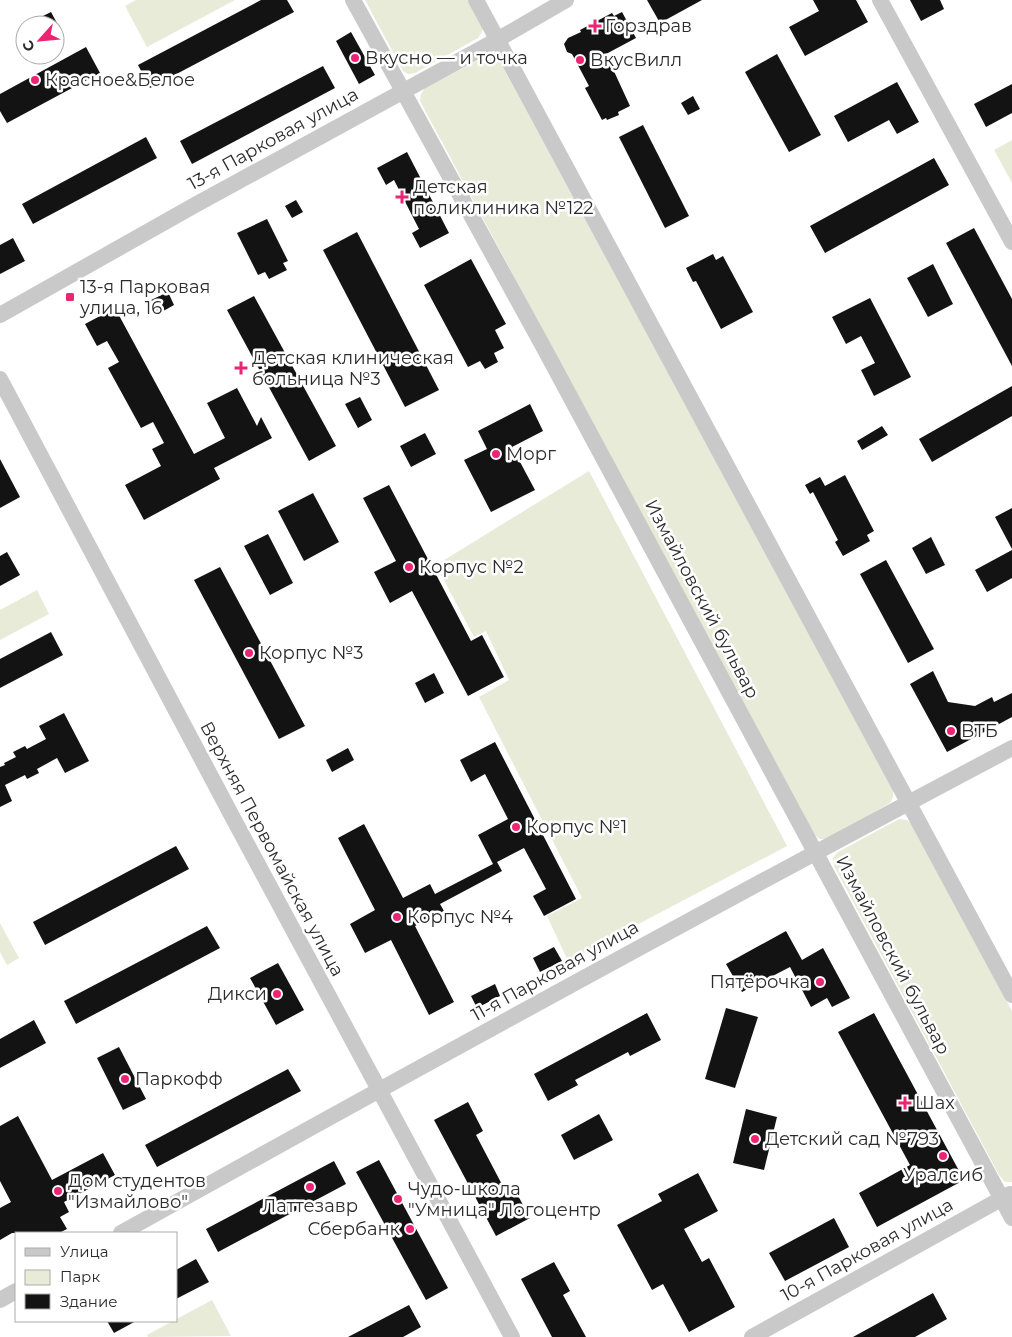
<svg xmlns="http://www.w3.org/2000/svg" width="1012" height="1337" font-family="Montserrat,sans-serif">
<style>
.green{fill:#e8ebd8}
.building{fill:#131313}
.lines{fill:none;stroke-linecap:round;stroke-linejoin:round}
.minor{stroke:#c9c9c9;stroke-width:16}
.poi-dot{fill:#eb2574;stroke:#fff;stroke-width:2}
.labels{text-anchor:middle;dominant-baseline:central;stroke-width:5;stroke-linejoin:round;paint-order:stroke}
.poi-label{font-size:18px;fill:#2c2c2c;stroke:#fff;text-anchor:start}
.street-label{font-size:18px;fill:#2c2c2c;stroke:#fff}
</style>
<rect width="100%" height="100%" fill="#fff"/>
<g class="green">
<polygon points="136,0 235,0 147,47 125,6"/>
<polygon points="365,0 469,0 483,26 482,32 478,38 415,73 408,74 403,71"/>
<polygon points="492,55 498,58 893,789 893,797 890,803 827,839 820,839 813,834 420,101 421,94 425,88 486,56"/>
<polygon points="1012,140 1012,183 994,150"/>
<polygon points="589,471 787,846 568,961 547,916 582,898 479,697 509,680 486,631 474,637 436,565"/>
<polygon points="37,590 49,614 0,640 0,610"/>
<polygon points="899,819 907,820 913,826 1012,1011 1012,1182 1005,1182 999,1175 834,866 833,858 838,852"/>
<polygon points="0,923 19,958 7,965 0,952"/>
<polygon points="212,1300 231,1336 148,1337 147,1335"/>
</g>
<g class="building">
<polygon points="261,0 287,0 294,12 150,88 138,65"/>
<polygon points="647,0 702,0 660,23"/>
<polygon points="813,0 856,0 868,22 805,56 789,27 819,11"/>
<polygon points="910,0 940,0 944,9 921,21"/>
<polygon points="51,12 58,25 25,25"/>
<polygon points="622,12 636,38 606,54 630,106 618,112 619,115 607,120 606,118 602,120 585,88 589,86 572,54 567,52 564,44 568,38 581,32 580,30 612,13 614,16"/>
<polygon points="351,32 375,75 359,84 336,41"/>
<polygon points="86,47 100,73 7,123 0,111 0,94"/>
<polygon points="777,54 821,135 789,152 745,72"/>
<polygon points="323,66 335,88 192,164 180,141"/>
<polygon points="897,82 919,122 897,134 889,120 848,142 834,116"/>
<polygon points="1012,84 1012,113 986,127 974,104"/>
<polygon points="693,96 700,109 688,115 681,103"/>
<polygon points="643,125 689,216 665,228 619,137"/>
<polygon points="146,137 157,158 33,224 22,204"/>
<polygon points="407,152 449,233 420,248 412,233 419,229 394,180 386,185 377,168"/>
<polygon points="934,158 949,185 825,253 810,226"/>
<polygon points="296,200 303,212 292,218 285,206"/>
<polygon points="267,219 288,261 283,263 287,270 269,279 265,272 258,275 237,233"/>
<polygon points="974,228 1012,299 1012,366 946,243"/>
<polygon points="357,232 439,390 405,407 323,250"/>
<polygon points="13,238 25,261 0,274 0,245"/>
<polygon points="713,254 716,260 723,256 753,312 721,329 696,281 693,282 686,268"/>
<polygon points="471,259 506,324 495,330 504,348 494,353 498,362 485,369 480,361 468,367 424,285"/>
<polygon points="933,264 953,304 928,317 907,278"/>
<polygon points="168,292 174,305 158,314 151,300"/>
<polygon points="254,296 336,446 309,461 227,310"/>
<polygon points="870,298 911,377 874,396 861,370 875,363 861,336 846,344 832,317"/>
<polygon points="115,308 194,454 225,438 207,403 237,388 257,426 261,417 272,438 214,468 220,479 144,520 125,485 161,466 152,449 164,443 153,422 141,428 108,368 119,362 107,341 97,346 85,324"/>
<polygon points="1012,386 1012,416 932,462 919,439"/>
<polygon points="360,397 372,420 358,428 345,404"/>
<polygon points="530,404 543,431 512,447 535,490 491,512 464,460 487,449 478,431"/>
<polygon points="882,426 888,435 862,450 857,441"/>
<polygon points="425,433 436,454 411,467 400,446"/>
<polygon points="0,459 20,497 0,508"/>
<polygon points="845,475 874,531 867,535 870,541 843,556 835,542 838,540 813,492 810,494 805,485 820,477 825,486"/>
<polygon points="389,485 471,641 482,635 504,677 468,696 412,591 390,603 374,572 396,561 363,498"/>
<polygon points="313,493 339,542 304,561 278,511"/>
<polygon points="1012,508 1012,549 995,517"/>
<polygon points="268,534 293,583 270,595 244,546"/>
<polygon points="931,537 945,565 926,574 912,548"/>
<polygon points="1012,550 1012,578 987,592 975,570"/>
<polygon points="7,552 20,575 0,586 0,556"/>
<polygon points="886,560 934,649 908,663 860,574"/>
<polygon points="220,567 305,726 279,739 194,580"/>
<polygon points="51,632 63,655 0,688 0,659"/>
<polygon points="933,671 948,702 975,706 992,697 994,702 1012,693 1012,717 947,752 910,684"/>
<polygon points="434,673 444,693 425,703 415,683"/>
<polygon points="64,713 89,761 65,773 57,758 37,769 39,773 27,779 25,775 5,785 12,801 0,807 0,767 5,765 4,763 16,757 13,752 25,746 27,749 46,739 39,726"/>
<polygon points="495,742 576,899 544,916 533,896 546,889 524,848 497,862 502,871 440,904 444,911 415,926 454,1002 429,1015 391,940 365,953 350,924 375,910 338,838 364,824 403,898 430,884 435,894 493,864 478,835 508,819 485,774 471,782 460,760"/>
<polygon points="348,748 354,760 332,772 326,760"/>
<polygon points="176,846 189,869 45,945 33,922"/>
<polygon points="207,926 220,948 76,1024 64,1001"/>
<polygon points="786,931 802,960 823,948 850,998 832,1007 827,998 811,1007 790,967 742,992 726,964"/>
<polygon points="554,947 562,961 540,972 533,958"/>
<polygon points="278,963 304,1010 276,1025 250,978"/>
<polygon points="495,984 500,996 477,1008 471,996"/>
<polygon points="726,1008 758,1017 735,1088 705,1079"/>
<polygon points="647,1013 661,1040 630,1056 628,1052 575,1080 578,1085 548,1101 534,1074"/>
<polygon points="874,1013 964,1180 877,1227 859,1193 910,1165 838,1032"/>
<polygon points="34,1020 46,1043 0,1068 0,1039"/>
<polygon points="119,1047 146,1099 123,1110 97,1058"/>
<polygon points="288,1069 301,1091 157,1167 145,1145"/>
<polygon points="468,1102 483,1131 476,1135 507,1194 515,1190 530,1218 496,1236 434,1120"/>
<polygon points="746,1109 777,1117 764,1170 733,1163"/>
<polygon points="599,1114 613,1140 574,1160 561,1135"/>
<polygon points="18,1116 52,1180 103,1153 115,1175 64,1202 69,1212 60,1217 67,1229 59,1233 12,1233 0,1240 0,1208 11,1202 0,1181 0,1126"/>
<polygon points="379,1160 448,1288 426,1300 356,1172"/>
<polygon points="334,1161 346,1184 218,1252 206,1229"/>
<polygon points="698,1173 718,1211 684,1229 702,1262 709,1258 735,1307 689,1332 663,1284 652,1290 617,1225 662,1201 658,1194"/>
<polygon points="834,1218 849,1247 785,1281 769,1253"/>
<polygon points="196,1259 209,1282 176,1299 176,1270"/>
<polygon points="554,1262 570,1291 563,1295 586,1337 552,1337 521,1279"/>
<polygon points="933,1293 947,1319 915,1337 853,1337"/>
<polygon points="409,1305 421,1327 403,1337 348,1337"/>
<polygon points="107,1321 136,1321 114,1333"/>
</g>
<g class="lines">
<g class="minor">
<polyline points="353,0 544,348 1012,1218"/>
<polyline points="476,0 1012,995"/>
<polyline points="880,0 1012,242"/>
<polyline points="0,315 195,205 497,40 566,0"/>
<polyline points="0,379 233,818 512,1337"/>
<path d="M 121,1233 C 416,1069 713,906 1012,748"/>
<polyline points="0,1300 16,1291"/>
<polyline points="752,1337 1010,1194"/>
</g>
</g>
<g class="poi-dot">
<path d="M592.5 18.5h5v5h5v5h-5v5h-5v-5h-5v-5h5z"/>
<circle cx="355" cy="58" r="5"/>
<circle cx="580" cy="60" r="5"/>
<circle cx="35" cy="80" r="5"/>
<path d="M399.5 189.5h5v5h5v5h-5v5h-5v-5h-5v-5h5z"/>
<rect x="65" y="292" width="10" height="10" rx="2.5"/>
<path d="M238.5 360.5h5v5h5v5h-5v5h-5v-5h-5v-5h5z"/>
<circle cx="496" cy="454" r="5"/>
<circle cx="409" cy="567" r="5"/>
<circle cx="249" cy="653" r="5"/>
<circle cx="951" cy="731" r="5"/>
<circle cx="516" cy="827" r="5"/>
<circle cx="397" cy="917" r="5"/>
<circle cx="820" cy="982" r="5"/>
<circle cx="277" cy="994" r="5"/>
<circle cx="125" cy="1079" r="5"/>
<path d="M902.5 1095.5h5v5h5v5h-5v5h-5v-5h-5v-5h5z"/>
<circle cx="755" cy="1139" r="5"/>
<circle cx="943" cy="1156" r="5"/>
<circle cx="310" cy="1187" r="5"/>
<circle cx="58" cy="1191" r="5"/>
<circle cx="398" cy="1199" r="5"/>
<circle cx="410" cy="1229" r="5"/>
</g>
<g class="labels">
<g class="poi-label">
<text x="605" y="26">Горздрав</text>
<text x="365" y="58">Вкусно — и точка</text>
<text x="590" y="60">ВкусВилл</text>
<text x="45" y="80">Красное&amp;Белое</text>
<text x="413" y="187">Детская<tspan x="413" dy="21">поликлиника №122</tspan></text>
<text x="80" y="287">13-я Парковая<tspan x="80" dy="21">улица, 16</tspan></text>
<text x="252" y="358">Детская клиническая<tspan x="252" dy="21">больница №3</tspan></text>
<text x="506" y="454">Морг</text>
<text x="419" y="567">Корпус №2</text>
<text x="259" y="653">Корпус №3</text>
<text x="961" y="731">ВТБ</text>
<text x="526" y="827">Корпус №1</text>
<text x="407" y="917">Корпус №4</text>
<text x="810" y="982" text-anchor="end">Пятёрочка</text>
<text x="267" y="994" text-anchor="end">Дикси</text>
<text x="135" y="1079">Паркофф</text>
<text x="915" y="1103">Шах</text>
<text x="765" y="1139">Детский сад №793</text>
<text x="943" y="1175" text-anchor="middle">Уралсиб</text>
<text x="68" y="1181">Дом студентов<tspan x="68" dy="21">"Измайлово"</tspan></text>
<text x="408" y="1189">Чудо-школа<tspan x="408" dy="21">"Умница" Логоцентр</tspan></text>
<text x="310" y="1206" text-anchor="middle">Латтезавр</text>
<text x="400" y="1229" text-anchor="end">Сбербанк</text>
</g>
<g class="street-label">
<text transform="translate(273 139) rotate(-29)">13-я Парковая улица</text>
<text transform="translate(702 599) rotate(62)">Измайловский бульвар</text>
<text transform="translate(272 849) rotate(62)">Верхняя Первомайская улица</text>
<text transform="translate(893 955) rotate(62)">Измайловский бульвар</text>
<text transform="translate(555 971) rotate(-29)">11-я Парковая улица</text>
<text transform="translate(867 1250) rotate(-29)">10-я Парковая улица</text>
</g>
</g>
<rect x="15" y="1232" width="162" height="90" fill="#ffffff" stroke="#ababab"/>
<rect x="25" y="1248" width="25" height="8" fill="#c9c9c9" stroke="#ababab"/>
<text x="60" y="1257" font-size="15" fill="#2c2c2c">Улица</text>
<rect x="25" y="1270" width="25" height="15" fill="#e8ebd8" stroke="#ababab"/>
<text x="60" y="1282" font-size="15" fill="#2c2c2c">Парк</text>
<rect x="25" y="1294" width="25" height="15" fill="#131313" stroke="#ababab"/>
<text x="60" y="1307" font-size="15" fill="#2c2c2c">Здание</text>
<g transform="translate(40 40) rotate(243)"><circle r="24" fill="#ffffff" stroke="#ababab"/>
<path d="M0-4L9 19L0 12L-9 19Z" fill="#eb2574"/>
<text y="-8" font-size="14" font-weight="bold" text-anchor="middle" fill="#2c2c2c">С</text>
</g>
</svg>
